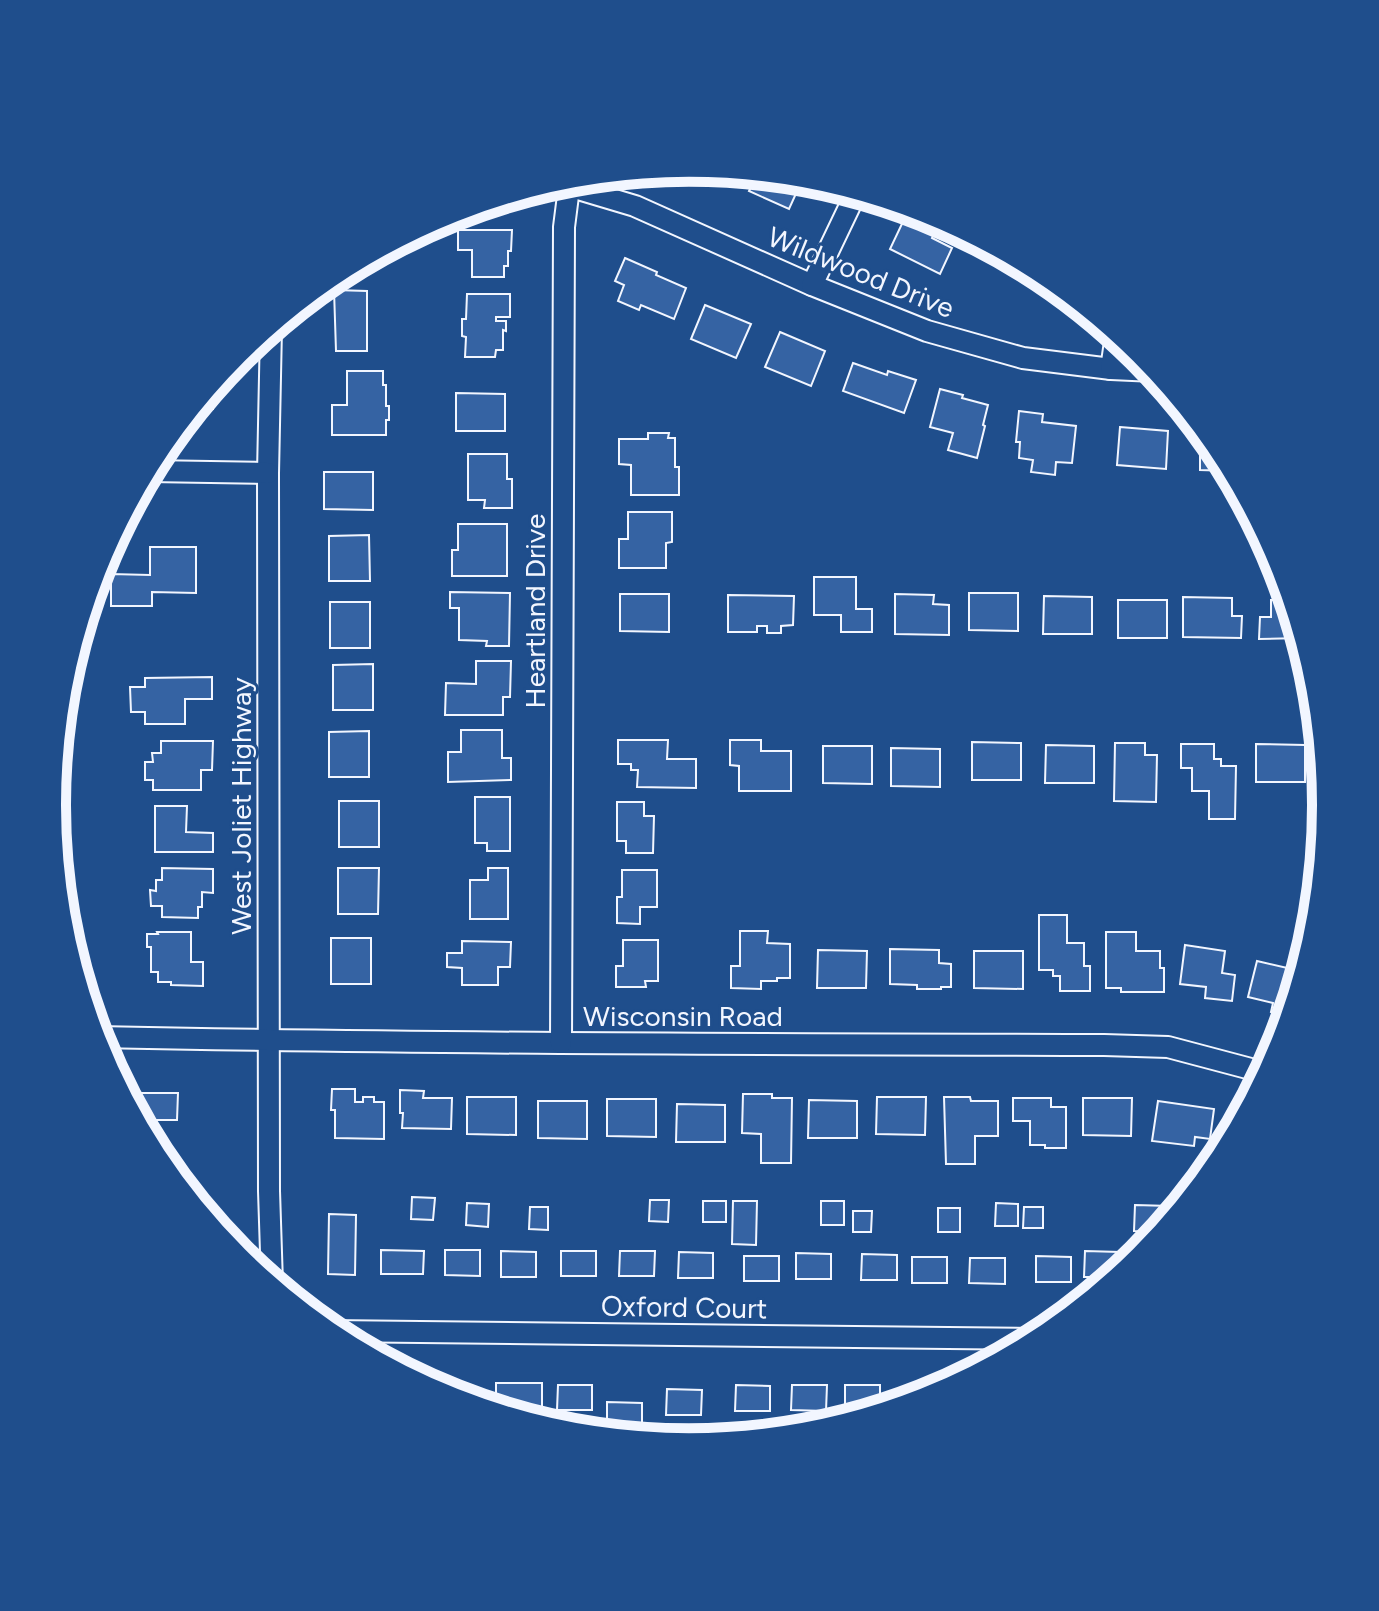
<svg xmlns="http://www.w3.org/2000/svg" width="1379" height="1611" font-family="Figtree,sans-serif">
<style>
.building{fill:#3563a3;stroke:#f2f6ff;stroke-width:2}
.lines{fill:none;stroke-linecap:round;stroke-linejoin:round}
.minor-casing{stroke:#f2f6ff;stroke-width:24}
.minor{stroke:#1f4e8c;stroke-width:20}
.labels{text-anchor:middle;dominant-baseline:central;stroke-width:6;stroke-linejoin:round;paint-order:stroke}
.street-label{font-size:28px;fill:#f2f6ff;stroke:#1f4e8c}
.rim{fill:none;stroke:#f2f6ff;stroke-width:10}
</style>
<rect width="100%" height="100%" fill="#1f4e8c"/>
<g class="building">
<polygon points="757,175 793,178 790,183 799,187 789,209 749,191"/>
<polygon points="909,209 940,220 932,238 952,248 940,274 890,249"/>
<polygon points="458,230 512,230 511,251 508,251 508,266 504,266 504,277 472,277 472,250 458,250"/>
<polygon points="377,253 377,262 360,262"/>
<polygon points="625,258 657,272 656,275 686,288 674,319 641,305 639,310 618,301 624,285 615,281"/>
<polygon points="1043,275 1067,294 1065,299 1038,290"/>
<polygon points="334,290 367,291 367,351 336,351"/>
<polygon points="467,294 510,294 510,317 496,317 496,321 506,321 506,331 503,330 503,350 496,350 495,357 465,357 466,337 462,336 462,319 466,319"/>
<polygon points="705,305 751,324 736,358 691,339"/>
<polygon points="780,332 825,351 811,386 765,367"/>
<polygon points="853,363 887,375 888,371 916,380 904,413 843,391"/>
<polygon points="347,371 383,371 383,385 386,385 386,406 389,406 389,420 386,420 386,435 332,435 332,405 347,405"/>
<polygon points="213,386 213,409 194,409"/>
<polygon points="940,389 963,395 962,398 988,405 983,425 985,426 977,458 948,450 953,433 930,427"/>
<polygon points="456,393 505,394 505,431 456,431"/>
<polygon points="1019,411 1043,414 1042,422 1076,426 1072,463 1056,462 1055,475 1031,472 1033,460 1019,458 1020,442 1016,442"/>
<polygon points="1120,427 1168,431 1166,469 1117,465"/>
<polygon points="1200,428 1220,452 1230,471 1200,470"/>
<polygon points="648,433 669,433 668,438 675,438 675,467 679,467 679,495 631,495 631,465 619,464 619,439 648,439"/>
<polygon points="468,454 507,454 507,479 512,479 512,508 484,508 485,500 468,500"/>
<polygon points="324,472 373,472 373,510 324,509"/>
<polygon points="628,512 672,512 672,542 666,543 666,568 619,568 619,539 628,539"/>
<polygon points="458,524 507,524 507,576 452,576 452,550 458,550"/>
<polygon points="369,535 370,581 329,581 329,536"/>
<polygon points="150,547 196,547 196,593 152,592 152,606 111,606 111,574 150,575"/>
<polygon points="814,577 856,577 856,609 872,609 872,632 841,632 841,615 814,615"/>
<polygon points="450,592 510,593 509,646 486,646 487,641 459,640 459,608 450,608"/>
<polygon points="969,593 1018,593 1018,631 969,630"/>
<polygon points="620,594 669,594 669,632 620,631"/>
<polygon points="895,594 934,595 933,604 949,605 949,635 895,634"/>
<polygon points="728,595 794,596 793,625 781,626 781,633 767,633 767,626 757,626 757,632 728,632"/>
<polygon points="1044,596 1092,597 1092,634 1043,634"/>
<polygon points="1183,597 1232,598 1232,616 1242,616 1241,638 1183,637"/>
<rect x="1118" y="600" width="49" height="38"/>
<polygon points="1271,600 1290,600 1302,638 1259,639 1260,617 1271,617"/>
<rect x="330" y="602" width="40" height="46"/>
<polygon points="476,661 511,661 510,697 503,697 503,715 445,715 446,683 476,684"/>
<polygon points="373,664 373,710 333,710 333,665"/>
<polygon points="212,677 212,699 185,699 185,724 145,724 145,712 131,712 130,687 145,687 145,678"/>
<polygon points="461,730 502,730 502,758 511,758 511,780 448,782 448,752 461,752"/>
<polygon points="369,731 369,777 329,777 329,732"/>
<polygon points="618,740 668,740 667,759 696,759 696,788 637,787 638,770 631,770 631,764 618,764"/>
<polygon points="730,740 761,740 761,751 791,751 791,791 739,791 739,766 730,765"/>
<polygon points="161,741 213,741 212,770 201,770 201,790 153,790 153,780 145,780 145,762 153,762 152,753 161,753"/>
<polygon points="972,742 1021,743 1021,780 972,780"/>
<polygon points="1115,743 1145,743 1145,755 1157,755 1156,802 1114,801"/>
<polygon points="1181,744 1214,744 1214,759 1221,759 1221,766 1236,766 1235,819 1209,819 1209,791 1192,791 1192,768 1181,768"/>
<polygon points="1256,744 1305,745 1305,782 1256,782"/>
<polygon points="1046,745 1094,746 1094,783 1045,783"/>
<polygon points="823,746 872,746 872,784 823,783"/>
<polygon points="891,748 940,749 940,787 891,786"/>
<polygon points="475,797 510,797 510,851 487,851 487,843 475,843"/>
<rect x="339" y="801" width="40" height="46"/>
<polygon points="617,802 644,802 644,816 654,816 653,853 626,853 626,841 617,841"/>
<polygon points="155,806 187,806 186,832 213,833 213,852 155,852"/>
<polygon points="162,868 213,869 213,893 202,892 202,907 198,907 198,918 162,917 162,906 151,906 150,890 156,891 156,880 162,880"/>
<polygon points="338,868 379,868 378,914 338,914"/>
<polygon points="488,868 508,868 508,919 470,919 470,880 488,880"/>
<polygon points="622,870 657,870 657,907 640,907 640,924 617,923 617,897 622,897"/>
<polygon points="1039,915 1067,915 1067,943 1084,943 1084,966 1090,966 1090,991 1060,991 1060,976 1053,976 1053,970 1039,970"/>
<polygon points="740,931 768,931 767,943 790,944 790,978 777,978 777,981 761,981 761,989 731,988 731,966 740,966"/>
<polygon points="157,932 191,932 191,962 203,962 203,986 171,985 171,982 158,982 158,972 151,972 151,947 147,947 147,934 158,934"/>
<polygon points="1106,932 1136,932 1136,951 1160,951 1160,968 1164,968 1164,992 1121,992 1121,988 1106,988"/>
<rect x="331" y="938" width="40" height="46"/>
<polygon points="623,940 658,940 658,981 645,981 646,987 616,987 616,966 623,966"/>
<polygon points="462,941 511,942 510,967 498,967 498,985 462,985 462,968 447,967 447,953 462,953"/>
<polygon points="1185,945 1225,951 1222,973 1235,975 1232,1001 1205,998 1206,987 1180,984"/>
<polygon points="890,949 939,950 939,963 951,964 951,987 941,987 941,989 917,989 917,985 890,984"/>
<polygon points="818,950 867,951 866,988 817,988"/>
<polygon points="974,951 1023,951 1023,989 974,988"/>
<polygon points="1257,961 1296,970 1291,994 1295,995 1288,1016 1271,1012 1273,1003 1248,997"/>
<polygon points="332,1089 355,1089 355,1102 363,1102 363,1097 374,1097 374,1102 384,1102 384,1139 335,1138 335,1110 331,1110"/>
<polygon points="400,1090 424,1091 423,1098 452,1098 451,1129 402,1128 403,1113 400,1113"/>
<polygon points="125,1093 178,1093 177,1120 138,1120"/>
<polygon points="743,1094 772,1094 772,1098 792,1098 791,1163 761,1163 761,1134 742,1133"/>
<polygon points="467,1097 516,1097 516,1135 467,1134"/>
<polygon points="877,1097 926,1097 925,1135 876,1134"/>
<polygon points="944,1097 970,1097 971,1101 998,1101 998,1136 975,1136 975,1164 946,1164"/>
<polygon points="1013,1098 1051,1098 1051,1107 1066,1107 1066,1148 1045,1148 1045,1145 1030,1145 1030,1121 1013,1121"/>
<polygon points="1083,1098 1132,1098 1131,1136 1083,1135"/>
<polygon points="607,1099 656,1099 656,1137 607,1136"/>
<polygon points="809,1100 857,1101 857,1138 808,1138"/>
<polygon points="538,1101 587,1101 587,1139 538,1138"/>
<polygon points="1158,1101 1214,1109 1210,1139 1195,1137 1194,1146 1152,1141"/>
<polygon points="677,1104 725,1105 725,1142 676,1142"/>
<polygon points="412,1197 435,1198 433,1220 411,1219"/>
<polygon points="650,1200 669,1200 668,1222 649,1221"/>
<rect x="703" y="1201" width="23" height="21"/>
<polygon points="733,1201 757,1201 756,1245 732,1244"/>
<rect x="821" y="1201" width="23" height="24"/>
<polygon points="467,1203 489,1204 488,1227 466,1225"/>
<polygon points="996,1203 1018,1204 1018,1226 995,1226"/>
<polygon points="1135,1205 1170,1206 1169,1221 1161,1232 1134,1231"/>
<polygon points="530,1207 548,1207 548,1230 529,1229"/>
<polygon points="1024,1207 1043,1207 1043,1228 1023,1228"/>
<rect x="938" y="1208" width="22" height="24"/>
<polygon points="853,1211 872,1211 871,1232 853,1232"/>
<polygon points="329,1214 356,1215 355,1275 328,1274"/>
<polygon points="381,1250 424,1251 423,1274 381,1274"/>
<polygon points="445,1250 480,1250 480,1276 445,1275"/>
<polygon points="501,1251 536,1252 536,1277 501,1277"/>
<rect x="561" y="1251" width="35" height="25"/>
<polygon points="620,1251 655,1251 654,1276 619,1276"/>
<polygon points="1085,1251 1120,1252 1120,1273 1115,1277 1084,1277"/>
<polygon points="679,1252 713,1253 713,1278 678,1278"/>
<polygon points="796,1253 831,1254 831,1279 796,1279"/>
<polygon points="862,1254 897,1255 897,1280 861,1280"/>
<rect x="744" y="1256" width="35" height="25"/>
<polygon points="1036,1256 1071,1257 1071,1282 1036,1282"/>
<rect x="912" y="1257" width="35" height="26"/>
<polygon points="970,1258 1005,1258 1005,1284 969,1283"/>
<rect x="496" y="1383" width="46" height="25"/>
<polygon points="558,1385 592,1385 592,1410 557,1410"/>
<polygon points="736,1385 770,1386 770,1411 735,1411"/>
<polygon points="792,1385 827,1385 826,1411 791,1410"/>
<polygon points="845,1385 880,1385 880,1411 845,1410"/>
<polygon points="908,1386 946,1387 946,1388 933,1395 908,1402"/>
<polygon points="439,1387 474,1387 474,1403 445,1394 439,1391"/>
<polygon points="667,1389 702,1390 701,1415 666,1415"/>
<polygon points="607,1402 642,1403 642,1428 607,1428"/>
</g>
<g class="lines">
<defs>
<g id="minor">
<polyline points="558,183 635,206 812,285 927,331 1023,358 1111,369 1154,371"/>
<polyline points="812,285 856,193"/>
<polyline points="271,328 268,473 269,1191 272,1283"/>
<polyline points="1111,369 1116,335"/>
<polyline points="149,471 268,473"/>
<path d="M 97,1037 C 432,1044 768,1044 1104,1045 L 1168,1047 L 1266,1073"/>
<polyline points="561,1043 564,227 570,180"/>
<polyline points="330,1331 1038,1339"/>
</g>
</defs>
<use href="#minor" class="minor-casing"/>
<use href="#minor" class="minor"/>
</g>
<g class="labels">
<g class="street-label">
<text transform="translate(861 272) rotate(22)">Wildwood Drive</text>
<text transform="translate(535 611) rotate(-90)">Heartland Drive</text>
<text transform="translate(241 806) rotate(-90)">West Joliet Highway</text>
<text x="683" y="1016">Wisconsin Road</text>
<text transform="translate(684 1307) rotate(1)">Oxford Court</text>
</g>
</g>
<path d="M0 0H1379V1611H0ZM66 805a623 623 0 1 1 1246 0a623 623 0 1 1-1246 0Z" fill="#1f4e8c" fill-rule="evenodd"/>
<path class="rim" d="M66 805a623 623 0 1 1 1246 0a623 623 0 1 1-1246 0Z"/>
</svg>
